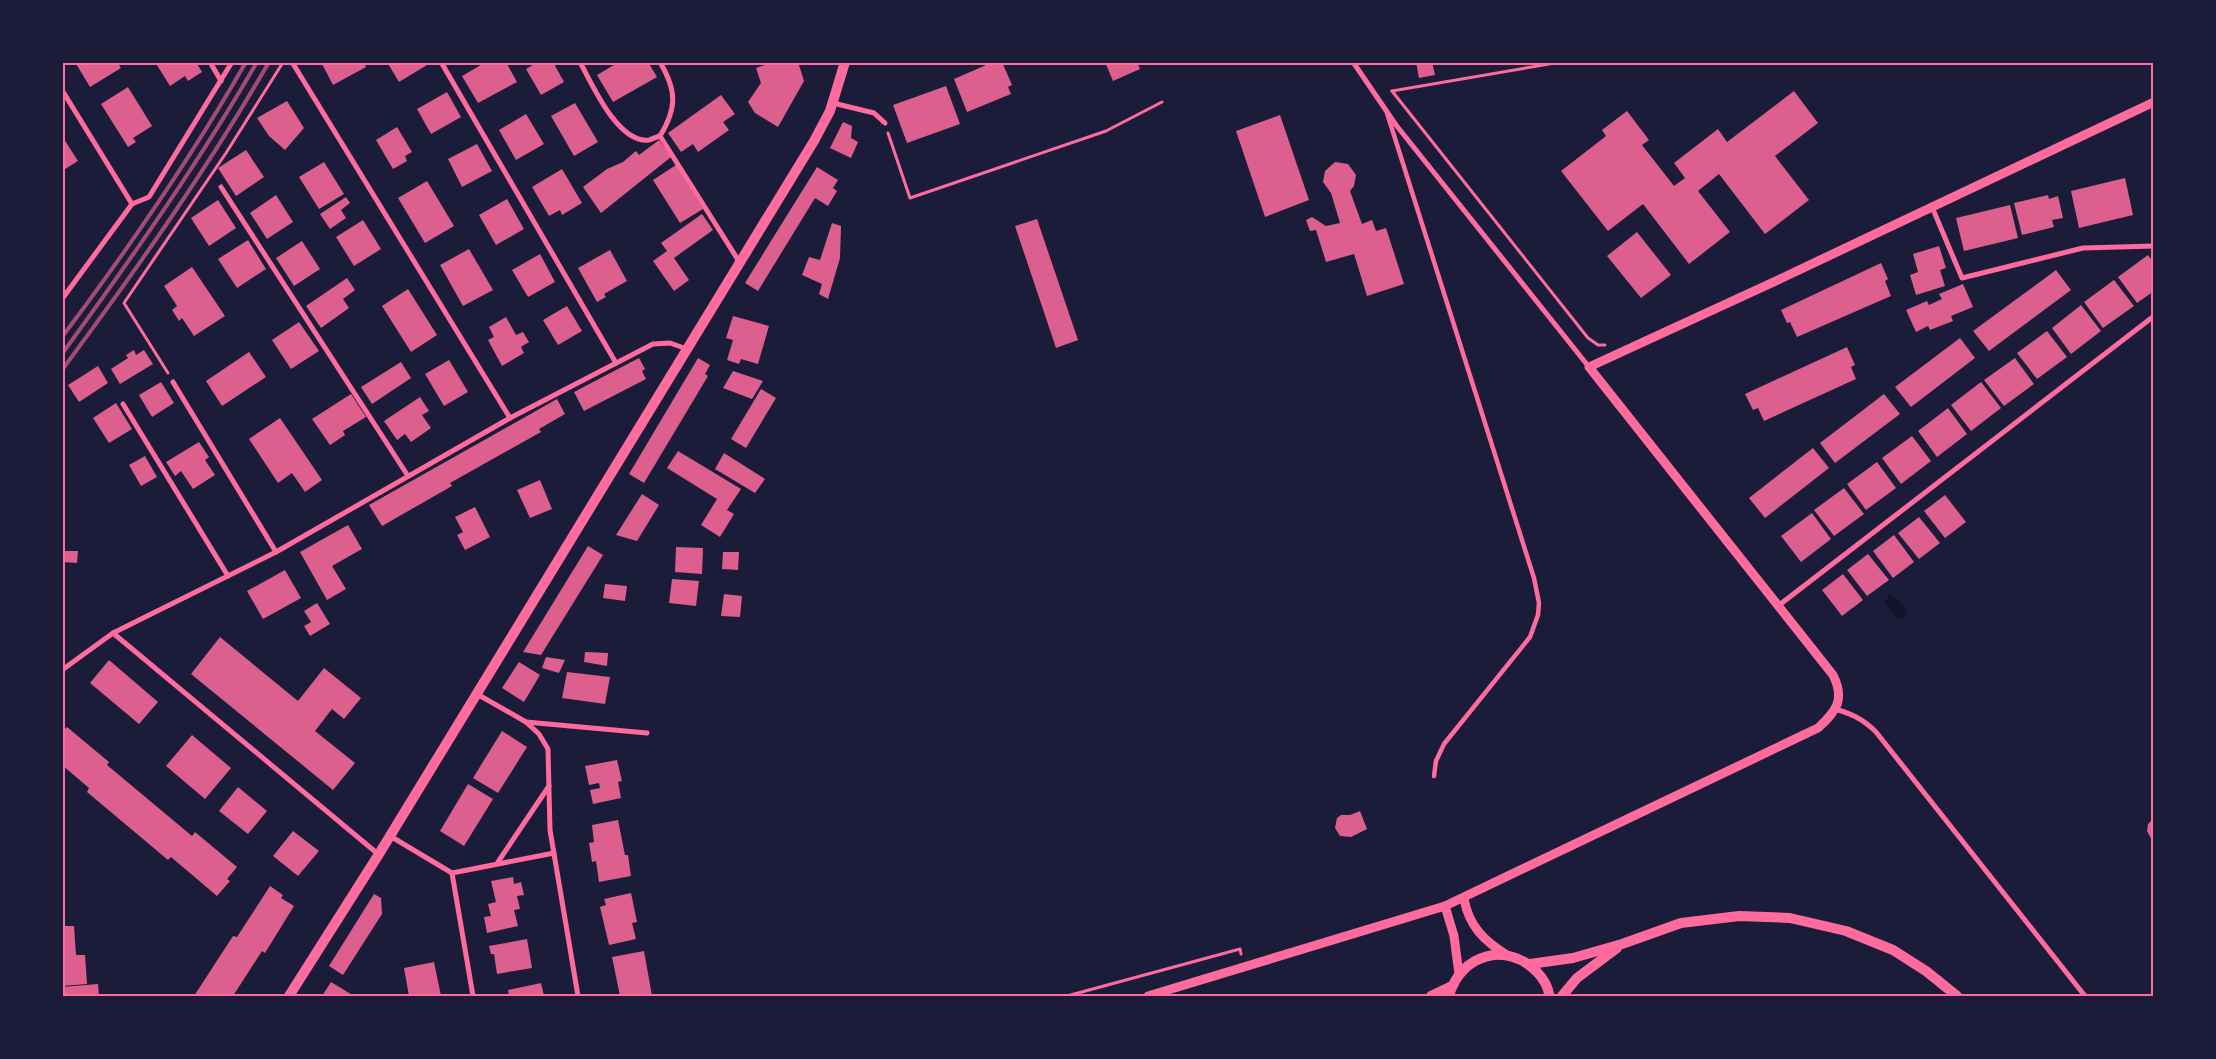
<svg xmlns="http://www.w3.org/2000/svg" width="2216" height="1059" font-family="Arial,sans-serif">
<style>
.water{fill:#12122b}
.building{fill:#dd5f8e}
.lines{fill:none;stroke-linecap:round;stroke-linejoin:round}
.path{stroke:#ff6b9d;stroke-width:3}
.pedestrian{stroke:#ff6b9d;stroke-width:4.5}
.minor{stroke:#ff6b9d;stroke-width:5}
.tertiary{stroke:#ff6b9d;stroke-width:9}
.secondary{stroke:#ff6b9d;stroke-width:10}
.rail{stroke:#a44b75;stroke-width:4}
.neatline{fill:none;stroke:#ff6b9d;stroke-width:2}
</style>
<rect width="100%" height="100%" fill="#1b1b3a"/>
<path class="water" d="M 1889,595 C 1897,597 1906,606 1907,615 L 1898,619 L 1885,603 Z"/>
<g class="building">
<polygon points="75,62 117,62 121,68 90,87"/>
<polygon points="155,62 196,62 202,72 188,81 185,76 170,86"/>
<polygon points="321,62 364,62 366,67 333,85"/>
<polygon points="387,62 432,62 399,82"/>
<polygon points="486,62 506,62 517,82 478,103 462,76"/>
<polygon points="538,62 553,62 564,82 541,95 526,69"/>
<polygon points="619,62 648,62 657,77 613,102 597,75"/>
<polygon points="774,62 798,62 804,81 778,127 755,113 748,102 761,83 756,68"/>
<polygon points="993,62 1002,62 1012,85 1008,87 1011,94 967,112 954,79"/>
<polygon points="1105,62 1137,62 1140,69 1113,81"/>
<polygon points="1416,62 1432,62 1435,75 1419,78"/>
<polygon points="946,86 960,124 907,143 893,105"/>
<polygon points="128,87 152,126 133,138 136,142 128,147 101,104"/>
<polygon points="1794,91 1818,123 1775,156 1809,200 1765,234 1719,174 1698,191 1730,232 1689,264 1643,204 1608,231 1561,171 1606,136 1602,130 1627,111 1649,140 1642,145 1674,186 1685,178 1674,163 1718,129 1727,142"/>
<polygon points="447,92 461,117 431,134 417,109"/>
<polygon points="721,95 735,114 723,122 729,130 698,152 693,144 681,152 668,133"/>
<polygon points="287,101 304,128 285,150 269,136 257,118"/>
<polygon points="575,103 598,142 574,156 551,116"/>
<polygon points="526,114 544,144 516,160 499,130"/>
<polygon points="1280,115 1309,200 1265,217 1236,131"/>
<polygon points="843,122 852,126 851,138 858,142 851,158 830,148"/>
<polygon points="397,127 412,152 405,156 407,161 393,169 376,140"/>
<polygon points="62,136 78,161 62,171"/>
<polygon points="659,140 671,157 601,213 583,187 607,169 623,162 636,151 639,155"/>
<polygon points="477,144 492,171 462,187 448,159"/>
<polygon points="246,150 264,177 236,196 218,168"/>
<polygon points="324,162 344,194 319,209 299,177"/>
<polygon points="1335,162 1348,164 1356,175 1354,186 1350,191 1362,224 1372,220 1376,231 1386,228 1404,284 1367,296 1354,254 1326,262 1316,230 1310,231 1306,220 1312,217 1326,226 1340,223 1331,193 1323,182 1325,171"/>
<polygon points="676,165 703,209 680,223 653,180"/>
<polygon points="817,167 838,180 833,188 837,191 828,206 815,198 758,291 745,283"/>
<polygon points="562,169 582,203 562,215 560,210 549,216 532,187"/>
<polygon points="2125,178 2133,215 2079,228 2071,191"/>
<polygon points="427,181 454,226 425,243 398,198"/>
<polygon points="276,195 293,222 267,239 250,213"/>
<polygon points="2048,195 2049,199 2058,196 2063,218 2052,220 2054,227 2022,235 2014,203"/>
<polygon points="346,197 350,203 341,210 346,218 330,229 320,214"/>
<polygon points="507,199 524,229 496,245 479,215"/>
<polygon points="218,200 236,228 209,246 191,218"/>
<polygon points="2010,205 2018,238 1964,251 1956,218"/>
<polygon points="702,214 713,230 674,258 689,280 674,291 653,261 667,251 661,243"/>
<polygon points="1037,219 1078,340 1056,348 1015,226"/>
<polygon points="363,220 381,249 354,266 336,237"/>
<polygon points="832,223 841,226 840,258 828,299 819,294 822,284 802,275 809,257 820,260"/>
<polygon points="1637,232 1671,275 1641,298 1607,256"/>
<polygon points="248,240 266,269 237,288 218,259"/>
<polygon points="302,241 320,269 294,286 276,258"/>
<polygon points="1939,246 1946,268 1940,270 1945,286 1916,295 1910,275 1918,272 1913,254"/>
<polygon points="469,249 493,290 463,306 440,265"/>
<polygon points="610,250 627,281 604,294 606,297 597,302 578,268"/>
<polygon points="540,254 555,282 528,297 512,270"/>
<polygon points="2148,255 2154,263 2154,291 2137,303 2118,277"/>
<polygon points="1881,263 1888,279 1885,281 1891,296 1797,337 1790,322 1787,323 1781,310"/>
<polygon points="192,267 225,316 194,336 182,318 179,321 172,310 177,306 164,286"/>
<polygon points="2056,270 2071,290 1989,351 1973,331"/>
<polygon points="347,278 355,290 343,299 349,308 321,328 306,306"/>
<polygon points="2114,280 2134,306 2103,328 2084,302"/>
<polygon points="1963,284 1973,307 1951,316 1953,321 1930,330 1928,326 1916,332 1906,310 1927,301 1929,305 1942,299 1939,294"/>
<polygon points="408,289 437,335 411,352 382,306"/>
<polygon points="2081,305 2101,331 2071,354 2052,328"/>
<polygon points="567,306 582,331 558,345 543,320"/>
<polygon points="733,316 769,326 758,364 741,359 739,364 727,360 733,340 726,338"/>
<polygon points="506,317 516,335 523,332 529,342 521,347 524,353 502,366 488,340 494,337 489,327"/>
<polygon points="299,322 319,351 291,369 272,340"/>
<polygon points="2047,331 2067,357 2037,379 2017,353"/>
<polygon points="1960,338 1975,358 1911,407 1895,387"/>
<polygon points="1847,347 1855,365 1851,367 1856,379 1764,421 1758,408 1753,410 1745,394"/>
<polygon points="134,350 136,355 144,350 153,364 120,384 111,369 128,358 126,355"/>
<polygon points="249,352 266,377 222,406 206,381"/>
<polygon points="639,358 645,369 642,371 646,379 584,411 574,392"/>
<polygon points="698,358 710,365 705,374 708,376 644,483 629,474"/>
<polygon points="2015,358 2034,384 2004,406 1984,380"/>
<polygon points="449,360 468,392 444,406 425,374"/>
<polygon points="401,362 411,378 372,404 361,387"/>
<polygon points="98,366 108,383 79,402 68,385"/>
<polygon points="733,371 763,381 752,399 723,388"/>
<polygon points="161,382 174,403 152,417 139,395"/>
<polygon points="1981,382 2001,408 1971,431 1951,405"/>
<polygon points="761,389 776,398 746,448 731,439"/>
<polygon points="351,394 366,417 343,431 345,435 330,445 312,419"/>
<polygon points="1884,394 1900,414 1835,463 1820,443"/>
<polygon points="420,397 429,411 422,415 431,428 411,442 405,434 397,440 384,421"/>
<polygon points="557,399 565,414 539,429 541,432 450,483 452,486 382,526 369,505"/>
<polygon points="116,403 132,429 109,443 93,418"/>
<polygon points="1948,408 1967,434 1937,457 1918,431"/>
<polygon points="280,418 322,480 305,492 292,473 278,483 249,439"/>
<polygon points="1912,436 1931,461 1901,484 1882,458"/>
<polygon points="199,442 209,457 205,460 215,475 193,489 181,471 175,476 166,462"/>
<polygon points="1813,448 1829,468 1765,518 1749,498"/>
<polygon points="678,451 741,489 727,510 734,514 720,537 701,525 717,499 667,468"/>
<polygon points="724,453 765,479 755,493 715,469"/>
<polygon points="145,456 157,477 141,486 129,465"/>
<polygon points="1877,462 1896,488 1866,510 1847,484"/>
<polygon points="540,480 552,509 530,518 517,490"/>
<polygon points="1844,488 1864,514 1834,536 1814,510"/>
<polygon points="642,494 659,505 637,541 616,535"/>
<polygon points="1945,495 1966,522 1945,538 1924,511"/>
<polygon points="475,507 490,537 465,550 457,535 463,532 455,517"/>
<polygon points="1812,513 1831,539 1801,562 1781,536"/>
<polygon points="1919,517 1940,543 1919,559 1898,533"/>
<polygon points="348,525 362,549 332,566 346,589 327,600 300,552"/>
<polygon points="1894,535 1914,562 1893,578 1873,551"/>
<polygon points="588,546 603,555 541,655 523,652"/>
<polygon points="676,547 703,548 702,574 675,572"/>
<polygon points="62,551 78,551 77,563 62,562"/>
<polygon points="723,552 739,552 738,570 722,569"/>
<polygon points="1868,554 1889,580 1867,596 1847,570"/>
<polygon points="285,570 301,598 263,619 247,591"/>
<polygon points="1843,574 1863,600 1842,616 1822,590"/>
<polygon points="672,579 699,581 696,606 669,603"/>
<polygon points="605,584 627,586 625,601 603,598"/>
<polygon points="724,594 742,596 740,617 721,616"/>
<polygon points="317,603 330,624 310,636 304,626 311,622 304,611"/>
<polygon points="220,637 298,701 324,668 361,698 344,719 332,709 315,731 355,763 333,790 191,674"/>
<polygon points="585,652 608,653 607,666 584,662"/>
<polygon points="546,657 565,660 559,673 542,668"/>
<polygon points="109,660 158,702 139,724 90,683"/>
<polygon points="519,662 540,675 524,702 502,688"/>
<polygon points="567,672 610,677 605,704 562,698"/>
<polygon points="67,727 109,762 107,765 192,836 195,832 237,867 227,879 230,881 217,896 171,857 168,860 87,792 89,788 62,765 62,732"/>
<polygon points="502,731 527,747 498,793 473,778"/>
<polygon points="192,735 231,768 205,799 166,766"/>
<polygon points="617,760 622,781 618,782 621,798 593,804 590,790 600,788 599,783 589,785 585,766"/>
<polygon points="468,784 493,799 464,846 440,831"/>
<polygon points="238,787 267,811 248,834 219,811"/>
<polygon points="1360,811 1367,829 1351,837 1340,836 1335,828 1337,818 1341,815 1350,815"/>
<polygon points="2154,818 2154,844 2147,831 2148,824"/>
<polygon points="618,820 625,855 628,855 631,876 599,882 596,861 592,862 589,843 594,842 592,825"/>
<polygon points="293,831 319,851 298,876 273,856"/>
<polygon points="513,877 514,884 521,882 524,895 517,896 520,909 514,910 518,926 487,933 484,917 491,916 488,904 496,902 491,881"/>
<polygon points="270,886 283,895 281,898 294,906 265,953 262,951 233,996 194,996 233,936 237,937"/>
<polygon points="631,893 637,922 632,923 636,939 609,945 600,907 606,905 604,899"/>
<polygon points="374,894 381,898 382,914 343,975 329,966"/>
<polygon points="62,926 74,926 76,955 85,955 87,984 62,986"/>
<polygon points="527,939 532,968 497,974 494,954 491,954 489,946"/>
<polygon points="644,951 652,996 620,996 612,957"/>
<polygon points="434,962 441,996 409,996 404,968"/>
<polygon points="331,982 354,996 322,996"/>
<polygon points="541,983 544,996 509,996 508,990"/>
<polygon points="98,984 99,996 62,996 62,987"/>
</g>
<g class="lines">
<g class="path">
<polyline points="1392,91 1588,338 1598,345 1605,345"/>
<polyline points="1392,91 1561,62"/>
<polyline points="888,133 910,198 1106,131 1162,102"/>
<polyline points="168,373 124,303 226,153 282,64"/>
<polyline points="1067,996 1240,949 1241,954"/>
</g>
<polyline class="pedestrian" points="1387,113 1534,578 1539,603 1538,615 1530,637 1444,744 1436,761 1434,776"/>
<g class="minor">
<polyline points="210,62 221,81"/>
<polyline points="292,62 510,418"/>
<polyline points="441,62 616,363"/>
<path d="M 580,62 C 592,84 618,144 649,140 C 652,139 656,137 660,136"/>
<polyline points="1353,62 1396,125 1589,367"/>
<polyline points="62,90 132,204"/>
<polyline points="833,103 874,113 885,123"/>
<polyline points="660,136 740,263"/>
<path d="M 660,136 C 677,108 677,91 660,62"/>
<polyline points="221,187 408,476"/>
<polyline points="1932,207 1962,278 2083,248 2154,246"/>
<polyline points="62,299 132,204 149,197 232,62"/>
<polyline points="173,382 276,552"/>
<polyline points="123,404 228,576"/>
<polyline points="1778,606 2154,316"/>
<polyline points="113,633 378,854"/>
<polyline points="62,670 113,633 276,552 510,418 653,344 670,343 687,349"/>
<polyline points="477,694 526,722 539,734 548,749 550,830 578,996"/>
<path d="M 1835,709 C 1852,714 1863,719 1876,732 L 2085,996"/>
<polyline points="526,722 647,733"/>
<polyline points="390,836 452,873 554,853"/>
<polyline points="498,862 549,786"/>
<polyline points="452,873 473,996"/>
</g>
<g class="tertiary">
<path d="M 1464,899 C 1469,926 1484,941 1507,955"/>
<polyline points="1445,906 1454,936 1459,974"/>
<path d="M 1148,996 L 1445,906 L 1818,728 C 1837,711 1845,699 1833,675 L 1589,367 L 1780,279 L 2154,102"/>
</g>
<g class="secondary">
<polyline points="1530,964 1573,958 1622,944 1681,923 1739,916 1790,918 1846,931 1893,950 1926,971 1957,996"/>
<polyline points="289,996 379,854 814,141 830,111 845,62"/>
<polyline points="1431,996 1452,986"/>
<path d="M 1449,996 C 1460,954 1507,941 1537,972 C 1543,978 1549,988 1549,996"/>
<polyline points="1562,996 1577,978 1617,948"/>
</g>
<g class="rail">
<path d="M 62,337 C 129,248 191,158 246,62"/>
<path d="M 62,354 C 131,259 198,164 257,62"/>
<path d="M 62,370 C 136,270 207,170 269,62"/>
</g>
</g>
<rect width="2216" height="1059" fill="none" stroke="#1b1b3a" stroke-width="128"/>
<rect x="64" y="64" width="2088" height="931" class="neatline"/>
</svg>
